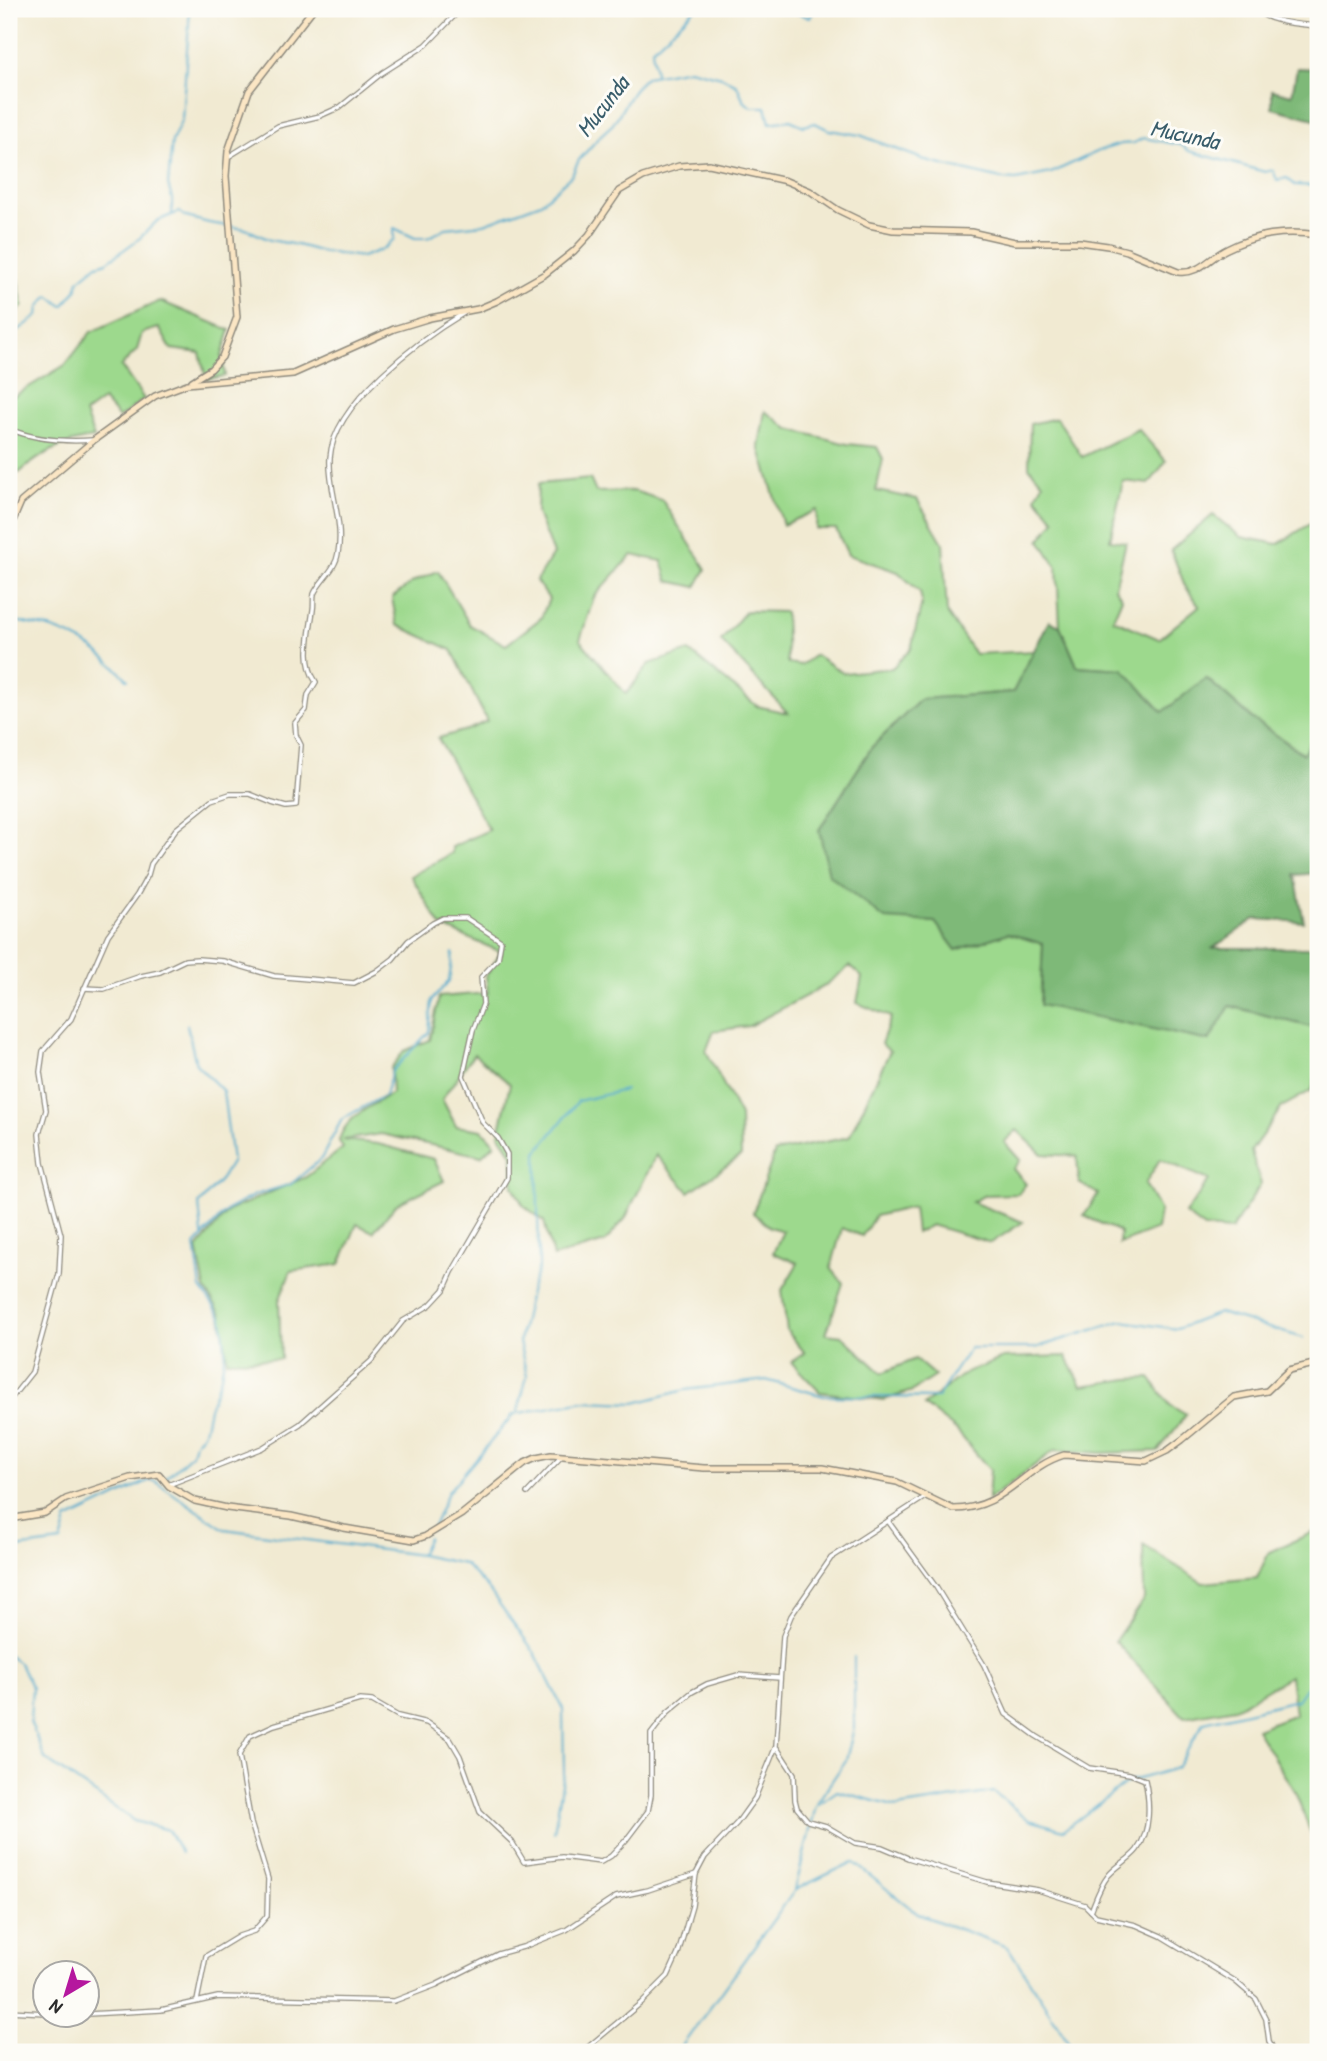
<svg xmlns="http://www.w3.org/2000/svg" width="1327" height="2061" font-family="'Patrick Hand',sans-serif">
<style>
.green{fill:#9dd98d;stroke:#64825c;stroke-width:2}
.forest{fill:#7eb978;stroke:#547252;stroke-width:2}
.lines{fill:none;stroke-linecap:round;stroke-linejoin:round}
.stream{stroke:#4ea9cc;stroke-width:2}
.street-casing{stroke:#8e8a7e;stroke-width:6}
.secondary-casing{stroke:#8e8a7e;stroke-width:8}
.street{stroke:#fff;stroke-width:3.5}
.secondary{stroke:#fbe6c4;stroke-width:5}
.labels{text-anchor:middle;dominant-baseline:central;stroke-width:6;stroke-linejoin:round;paint-order:stroke}
.water-label{font-size:23px;font-style:italic;fill:#395d6b;stroke:#fdfcf7}
</style>
<rect width="100%" height="100%" fill="#fdfcf7"/>
<filter id="ink" filterUnits="userSpaceOnUse"><feTurbulence type="fractalNoise" baseFrequency=".0143" numOctaves="2"/><feDisplacementMap in="SourceGraphic" scale="14" xChannelSelector="R" yChannelSelector="G"/><feConvolveMatrix kernelMatrix="1 2 1 2 8 2 1 2 1" color-interpolation-filters="sRGB"/></filter>
<filter id="wash" filterUnits="userSpaceOnUse"><feTurbulence type="fractalNoise" baseFrequency=".00686" numOctaves="4" result="noise"/><feDisplacementMap in="SourceGraphic" scale="28" xChannelSelector="R" yChannelSelector="G"/><feGaussianBlur stdDeviation="1.57" result="paint"/><feColorMatrix in="noise" values="0 0 0 0 0 0 0 0 0 0 0 0 0 0 0 0 0 1.4 0 .05"/><feComposite in="paint" operator="in"/></filter>
<g filter="url(#wash)">
<rect width="100%" height="100%" fill="#f1ead2"/>
<g class="green">
<polygon points="9,276 17,278 23,306 9,319"/>
<path d="M 160,301 L 230,330 L 222,356 L 225,376 L 206,379 L 200,353 L 171,349 L 159,328 L 142,333 L 137,350 L 121,366 L 144,399 L 119,418 L 103,400 L 85,413 L 94,438 C 64,441 41,454 19,473 L 9,472 L 9,399 L 65,365 L 91,332 Z"/>
<path d="M 765,411 L 789,429 L 847,444 L 877,447 L 883,459 L 876,491 L 917,499 L 943,543 L 947,613 L 975,654 L 1034,651 L 1013,692 L 921,699 L 872,747 L 819,830 L 885,918 L 935,922 L 956,950 L 1008,933 L 1043,944 L 1040,1005 L 1230,1006 L 1311,1027 L 1318,1021 L 1318,1072 L 1312,1090 L 1282,1107 L 1251,1151 L 1261,1184 L 1231,1230 L 1204,1228 L 1185,1214 L 1209,1180 L 1160,1159 L 1145,1184 L 1160,1211 L 1157,1229 L 1119,1244 L 1120,1232 L 1084,1216 L 1098,1194 L 1079,1183 L 1077,1156 L 1042,1154 L 1017,1130 L 1004,1142 L 1020,1160 L 1013,1169 L 1026,1184 L 1018,1194 L 985,1195 L 972,1202 L 1023,1222 L 991,1243 L 931,1225 L 916,1233 L 913,1207 L 875,1216 L 862,1236 L 842,1228 L 831,1268 L 843,1283 L 826,1334 L 842,1336 L 882,1373 L 915,1359 L 935,1376 L 912,1391 L 884,1400 L 820,1392 L 791,1362 L 805,1353 L 787,1331 L 782,1290 L 798,1263 L 773,1253 L 783,1231 L 770,1227 L 753,1213 L 775,1152 L 849,1137 L 890,1051 L 881,1044 L 891,1017 L 857,1003 L 862,977 L 850,966 L 823,987 L 749,1026 L 714,1031 L 706,1051 L 740,1116 L 741,1156 L 689,1192 L 656,1155 L 625,1219 L 605,1242 L 553,1257 L 544,1221 L 523,1205 L 513,1186 L 513,1155 L 499,1134 L 510,1084 L 474,1054 L 442,1099 L 456,1126 L 482,1130 L 495,1144 L 481,1156 L 381,1134 L 343,1140 L 378,1144 L 434,1159 L 444,1181 L 397,1204 L 373,1232 L 357,1224 L 340,1264 L 291,1271 L 279,1301 L 281,1359 L 227,1360 L 221,1314 L 205,1289 L 197,1248 L 228,1211 L 306,1177 L 343,1148 L 339,1141 C 344,1117 373,1105 392,1093 L 391,1068 L 404,1051 L 430,1040 L 439,997 L 488,993 L 486,976 L 501,952 L 441,926 L 411,876 L 452,853 L 452,847 L 489,830 L 438,738 L 470,729 L 487,721 L 452,650 L 397,625 L 392,598 L 414,581 L 438,571 L 470,625 L 506,645 L 541,618 L 549,599 L 536,581 L 553,554 L 537,513 L 538,484 L 590,479 L 596,492 L 634,491 L 662,500 L 706,569 L 696,587 L 668,581 L 662,561 L 632,555 L 594,597 L 580,640 L 626,694 L 649,664 L 689,651 L 757,706 L 788,713 L 721,641 L 746,611 L 785,612 L 787,663 L 801,665 L 815,655 L 844,673 L 892,668 L 911,649 L 922,602 L 920,592 L 898,572 L 848,555 L 836,529 L 816,529 L 817,510 L 783,525 L 759,446 Z"/>
<polygon points="1057,418 1082,457 1138,429 1166,461 1149,484 1123,481 1110,540 1126,542 1115,588 1122,598 1113,619 1159,639 1199,606 1185,586 1171,550 1213,515 1241,537 1278,544 1318,519 1318,730 1304,754 1253,719 1206,678 1163,713 1123,669 1077,666 1060,626 1057,567 1040,540 1055,520 1036,497 1043,483 1029,467 1030,424"/>
<polygon points="1066,1356 1082,1386 1128,1379 1150,1378 1170,1405 1186,1415 1158,1451 1102,1453 1055,1450 988,1500 990,1470 957,1431 924,1405 963,1374 1003,1358"/>
<polygon points="1318,1530 1318,1852 1296,1794 1256,1729 1295,1714 1290,1676 1235,1708 1184,1717 1115,1641 1144,1599 1143,1545 1203,1583 1257,1578 1269,1552"/>
</g>
<g class="forest">
<polygon points="1297,68 1318,69 1318,120 1272,108 1272,90 1292,95"/>
<polygon points="1049,621 1060,626 1077,666 1123,669 1163,712 1206,678 1250,717 1303,754 1318,730 1318,873 1295,875 1304,922 1255,919 1213,948 1318,948 1318,1021 1311,1027 1230,1006 1209,1041 1040,1005 1043,944 1008,933 956,950 935,922 885,919 829,875 819,830 872,747 921,699 1013,692"/>
</g>
<g class="lines">
<g class="stream">
<polyline points="787,9 810,18 814,9"/>
<polyline points="655,73 652,49 695,9"/>
<polyline points="172,214 172,199 168,185 172,141 182,119 190,9"/>
<polyline points="9,337 38,316 39,307 49,296 63,306 76,291 79,280 97,265 107,262 140,238 157,221 179,212 186,217 209,223 246,229 270,240 297,245 323,252 362,257 383,249 394,239 394,228 415,238 427,238 446,228 484,224 541,203 572,175 579,160 601,135 613,124 635,88 646,77 689,69 722,77 737,85 744,101 751,107 766,107 770,123 790,120 804,126 815,123 829,130 860,135 930,162 1001,179 1016,180 1051,173 1101,150 1121,144 1134,143 1143,138 1181,145 1189,151 1265,172 1273,170 1277,180 1287,178 1295,185 1318,186"/>
<path d="M 9,618 C 19,624 34,624 46,627 C 83,638 102,653 128,680"/>
<polyline points="187,1025 196,1064 223,1091 232,1161 221,1179 199,1204 202,1235"/>
<polyline points="518,1411 527,1376 519,1342 531,1288 539,1267 537,1152 578,1101 625,1090"/>
<polyline points="165,1478 192,1454 195,1442 204,1432 209,1408 221,1377 225,1350 222,1318 201,1288 195,1245 227,1210 255,1195 291,1184 321,1159 342,1119 385,1095 392,1071 429,1032 432,1000 449,981 453,953"/>
<polyline points="432,1529 448,1492 514,1414 585,1401 635,1403 685,1390 766,1380 824,1396 937,1398 970,1348 1035,1348 1122,1321 1177,1329 1219,1313 1303,1338"/>
<polyline points="9,1549 61,1542 67,1520 148,1481 155,1481 224,1529 420,1555 428,1537"/>
<polyline points="420,1555 464,1564 487,1587 535,1653 563,1709 564,1773 554,1832"/>
<polyline points="9,1656 20,1664 32,1688 30,1721 45,1759 134,1821 168,1830 181,1853"/>
<polyline points="817,1803 846,1760 854,1728 854,1657"/>
<polyline points="795,1890 816,1806 837,1791 897,1807 994,1792 1029,1820 1064,1830 1128,1782 1177,1768 1204,1722 1297,1700 1318,1670"/>
<polyline points="667,2052 679,2050 795,1890 853,1862 918,1914 1008,1947 1075,2052"/>
</g>
</g>
</g>
<g filter="url(#ink)">
<g class="lines">
<defs>
<g id="street">
<path d="M 1254,9 C 1271,23 1297,24 1318,26"/>
<polyline points="228,157 278,126 320,116 340,107 382,73 426,45 461,9"/>
<path d="M 9,429 C 36,440 64,442 93,440"/>
<polyline points="84,988 104,989 141,976 160,972 185,960 198,959 223,961 274,976 354,983 377,971 393,959 408,941 433,923 443,918 466,918 501,941 498,959 481,977 483,1004 473,1030 463,1076 483,1123 498,1138 507,1154 507,1178 452,1272 444,1290 430,1305 403,1321 371,1361 300,1424 262,1448 168,1485"/>
<path d="M 9,1401 L 32,1372 L 59,1274 L 61,1235 L 42,1163 L 39,1134 L 46,1110 L 40,1072 L 43,1051 L 71,1019 L 108,935 L 137,895 L 148,875 L 151,864 L 176,829 L 212,800 L 230,794 L 250,794 L 272,803 L 286,807 L 296,806 L 301,745 L 296,735 L 295,723 L 306,710 L 308,695 L 316,682 C 302,662 310,633 313,610 C 314,605 313,599 314,594 C 319,581 336,570 338,553 C 344,521 328,489 330,458 C 333,403 421,339 464,313"/>
<polyline points="527,1493 561,1457"/>
<path d="M 888,1521 L 936,1587 L 984,1665 L 1006,1714 L 1036,1736 L 1089,1768 L 1130,1774 L 1145,1780 C 1150,1802 1151,1831 1137,1850 C 1129,1860 1116,1866 1108,1876 C 1100,1886 1096,1899 1091,1911"/>
<polyline points="777,1748 794,1774 795,1800 797,1808 808,1821 826,1826 855,1843 882,1847 908,1858 987,1882 1038,1890 1085,1905 1096,1916 1136,1925 1161,1936 1235,1981 1256,1999 1266,2019 1269,2041 1275,2052"/>
<polyline points="197,2001 206,1956 239,1936 254,1931 267,1916 268,1879 251,1823 239,1755 250,1736 274,1725 360,1700 372,1701 398,1716 427,1723 450,1739 460,1756 480,1812 512,1842 524,1862 562,1857 601,1862 611,1856 626,1840 648,1811 651,1795 651,1734 668,1712 692,1692 707,1684 738,1675 780,1678"/>
<polyline points="9,2011 46,2013"/>
<polyline points="88,2014 161,2010 218,1997 394,2001 436,1985 498,1954 523,1947 566,1930 616,1897 648,1890 696,1874"/>
<polyline points="582,2052 641,2003 668,1976 678,1954 692,1906 696,1874 705,1857 737,1823 755,1798 776,1746 783,1636 791,1616 831,1558 925,1497"/>
</g>
<g id="secondary">
<polyline points="192,381 211,369 222,357 237,317 226,176 228,151 249,91 313,9"/>
<path d="M 9,530 L 21,502 L 94,440 L 155,396 L 187,384 L 293,374 L 394,329 L 430,318 L 478,309 L 497,301 L 545,274 L 574,251 L 589,235 L 619,191 L 643,177 L 679,166 L 709,164 L 786,181 L 810,191 L 838,210 L 869,225 L 893,230 L 971,232 L 1015,242 L 1080,242 L 1108,246 L 1127,251 L 1178,272 C 1199,275 1210,257 1227,249 C 1257,234 1284,230 1318,235"/>
<path d="M 9,1519 L 45,1513 L 66,1499 L 130,1478 L 159,1474 L 169,1486 L 195,1501 L 227,1508 L 291,1516 L 344,1528 L 414,1540 L 426,1536 L 462,1514 L 525,1463 L 536,1458 L 551,1455 L 704,1468 L 822,1468 L 897,1482 L 953,1509 C 1006,1509 1021,1468 1064,1455 L 1146,1461 L 1167,1451 L 1182,1440 L 1234,1397 L 1267,1391 L 1289,1370 L 1318,1363"/>
</g>
</defs>
<use href="#street" class="street-casing"/>
<use href="#secondary" class="secondary-casing"/>
<use href="#street" class="street"/>
<use href="#secondary" class="secondary"/>
</g>
</g>
<g class="labels">
<g class="water-label">
<text transform="translate(602 106) rotate(-52)">Mucunda</text>
<text transform="translate(1185 134) rotate(12)">Mucunda</text>
</g>
</g>
<rect width="1327" height="2061" fill="none" stroke="#fdfcf7" stroke-width="35"/>
<g transform="translate(66 1994) rotate(218)"><circle r="33" fill="#fdfcf7" stroke="#a9a8a5" stroke-width="2"/>
<path d="M0-5L12 26L0 18L-12 26Z" fill="#b5179e"/>
<text y="-10" font-size="19" font-weight="bold" text-anchor="middle" fill="#2b2b2b">N</text>
</g>
</svg>
